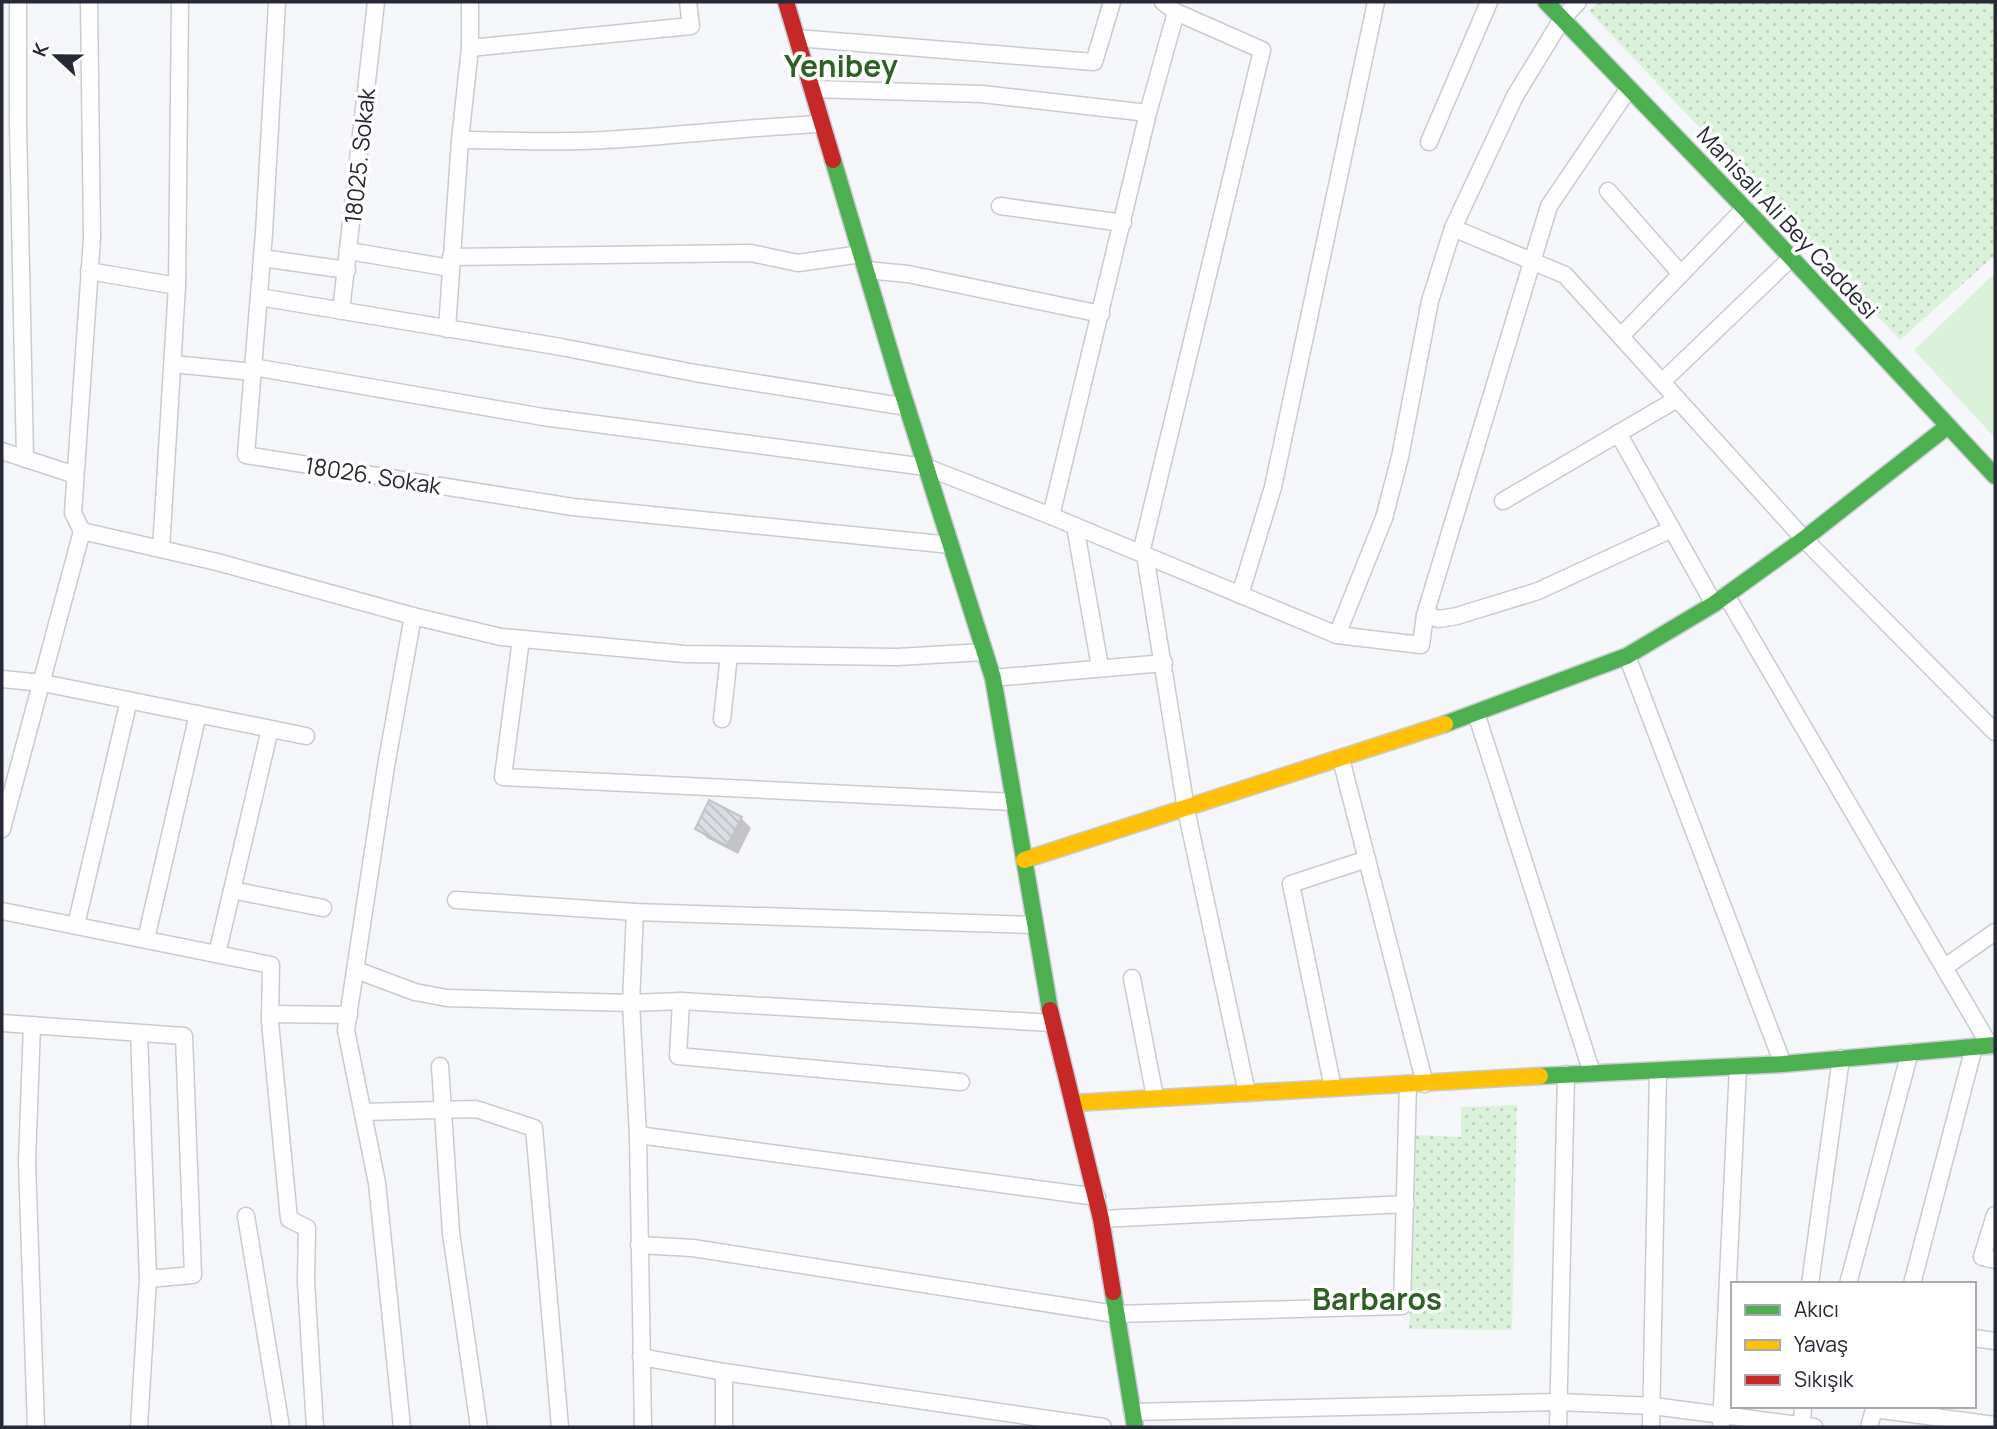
<svg xmlns="http://www.w3.org/2000/svg" width="1997" height="1429" font-family="Manrope,sans-serif">
<style>
.grass{fill:#dbf2da}
.park{fill:url(#park-dots)}
.shadow{fill:#0003}
.building{fill:url(#building-back-hatch);stroke:#c1c3cb;stroke-width:2}
.lines{fill:none;stroke-linecap:round;stroke-linejoin:round}
.street-casing{stroke:#c9cbd2;stroke-width:19}
.fast-casing{stroke:#c9cbd2;stroke-width:19}
.slow-casing{stroke:#c9cbd2;stroke-width:19}
.jam-casing{stroke:#c9cbd2;stroke-width:19}
.street{stroke:#fefefe;stroke-width:16}
.fast{stroke:#4caf50;stroke-width:16}
.slow{stroke:#ffc107;stroke-width:16}
.jam{stroke:#c62828;stroke-width:16}
.labels{text-anchor:middle;dominant-baseline:central;stroke-width:7;stroke-linejoin:round;paint-order:stroke}
.street-label{font-size:23px;fill:#272a36;stroke:#fff}
.district-label{font-size:30px;font-weight:bold;fill:#306028;stroke:#fff}
</style>
<defs>
<pattern id="park-dots" width="8" height="8" patternUnits="userSpaceOnUse" patternTransform="scale(1.75)"><rect width="8" height="8" fill="#dbf2da"/><path d="M2 2h.1M6 6h.1" fill="none" stroke="#bcd0bc" stroke-width="1.8" stroke-linecap="round"/></pattern>
<pattern id="building-back-hatch" width="6" height="6" patternUnits="userSpaceOnUse" patternTransform="scale(1.75)"><rect width="6" height="6" fill="#dadce3"/><path d="M-1 5l2 2M0 0l6 6M5-1l2 2" fill="none" stroke="#bbbdc3"/></pattern>
</defs>
<rect width="100%" height="100%" fill="#f5f6f9"/>
<polygon class="grass" points="1995,273 1995,438 1914,350"/>
<g class="park">
<polygon points="1598,2 1995,2 1995,255 1900,340 1589,11"/>
<polygon points="1517,1105 1512,1330 1409,1329 1416,1135 1461,1137 1461,1107"/>
</g>
<polygon class="shadow" points="741,818 751,828 738,854 707,838 697,828"/>
<polygon class="building" points="709,800 742,817 727,846 695,829"/>
<g class="lines">
<defs>
<g id="street">
<polyline points="18,2 18,124 25,459"/>
<polyline points="277,2 264,233 246,455 573,507 951,545"/>
<polyline points="797,38 1094,62 1112,2"/>
<polyline points="470,48 691,26 688,2"/>
<polyline points="812,89 982,94 1148,113"/>
<path d="M 460,140 C 508,140 556,143 604,140 C 677,136 749,127 822,124"/>
<polyline points="1429,142 1489,2"/>
<polyline points="1608,191 1681,274"/>
<polyline points="1000,206 1123,223"/>
<polyline points="1453,228 1565,275 1804,539 1995,732"/>
<polyline points="349,251 450,268"/>
<polyline points="451,257 751,253 798,263 861,254"/>
<polyline points="262,258 347,270"/>
<polyline points="866,270 908,274 1101,314"/>
<polyline points="89,271 177,286"/>
<polyline points="259,297 561,347 695,373 907,407"/>
<polyline points="341,311 376,2"/>
<polyline points="447,329 460,140 470,48 470,2"/>
<polyline points="1621,336 1745,208"/>
<polyline points="173,364 253,372"/>
<polyline points="253,367 543,417 926,467 1051,516 1337,635 1421,645 1425,615 1549,206 1629,88"/>
<polyline points="1662,382 1791,258"/>
<polyline points="1618,433 1714,604"/>
<polyline points="2,451 75,475"/>
<polyline points="1503,501 1677,399"/>
<polyline points="1051,516 1148,113 1176,12"/>
<polyline points="1075,526 1100,667"/>
<polyline points="82,531 73,513 92,238 89,2"/>
<polyline points="161,549 177,286 180,2"/>
<polyline points="1141,553 1262,50 1176,12 1163,2"/>
<polyline points="1145,555 1186,809 1247,1093"/>
<polyline points="1240,595 1273,487 1376,2"/>
<polyline points="1726,595 1990,1046"/>
<polyline points="1425,615 1439,619 1457,616 1538,591 1672,529"/>
<polyline points="1337,635 1384,518 1400,457 1430,301 1453,228 1515,96 1562,19 1578,2"/>
<polyline points="521,639 503,777 1014,802"/>
<polyline points="1627,656 1783,1064"/>
<polyline points="993,678 1164,663"/>
<polyline points="2,679 43,683 306,736"/>
<polyline points="1476,713 1592,1073"/>
<polyline points="722,719 729,655"/>
<polyline points="1341,759 1425,1084"/>
<polyline points="2,829 82,531 217,562 413,616 501,637 685,654 897,657 984,652"/>
<polyline points="232,890 323,908"/>
<polyline points="456,900 635,912 1035,925"/>
<polyline points="2,911 271,965 270,1022 289,1219 307,1228 306,1282 315,1427"/>
<polyline points="635,912 631,1003 638,1135 643,1427"/>
<polyline points="76,925 129,700"/>
<polyline points="146,939 198,714"/>
<polyline points="217,954 270,729"/>
<polyline points="1945,967 1995,932"/>
<polyline points="356,970 415,992 447,998 631,1003 681,1001 1052,1023"/>
<polyline points="1132,978 1155,1097"/>
<polyline points="681,1001 678,1056 961,1082"/>
<polyline points="270,1014 349,1015"/>
<polyline points="2,1023 184,1036 193,1275 148,1279 139,1033"/>
<polyline points="32,1025 27,1162 36,1427"/>
<polyline points="440,1066 451,1233 479,1427"/>
<polyline points="1333,1088 1291,884 1367,859"/>
<polyline points="363,1112 476,1109 534,1128 560,1427"/>
<polyline points="638,1135 1097,1197"/>
<polyline points="1995,1215 1982,1257 1995,1260"/>
<polyline points="246,1216 281,1427"/>
<polyline points="1101,1219 1406,1204"/>
<polyline points="639,1245 693,1248 1115,1314 1402,1306 1408,1084"/>
<polyline points="1810,1284 1841,1058"/>
<polyline points="1848,1284 1910,1052"/>
<polyline points="1912,1284 1974,1047"/>
<polyline points="1974,1338 1995,1341"/>
<polyline points="641,1357 724,1372 1103,1427"/>
<polyline points="1874,1409 1995,1425"/>
<polyline points="1132,1412 1559,1402 1653,1406 1814,1427"/>
<polyline points="139,1427 148,1279"/>
<polyline points="402,1427 377,1183 346,1030 386,766 413,616"/>
<polyline points="724,1427 724,1372"/>
<polyline points="1558,1427 1566,1074"/>
<polyline points="1651,1427 1658,1070"/>
<polyline points="1721,1427 1738,1066"/>
<polyline points="1802,1427 1803,1406"/>
<polyline points="1869,1427 1875,1406"/>
</g>
<g id="fast">
<polyline points="1546,2 1756,220 1995,476"/>
<polyline points="833,160 900,385 993,678 1050,1010"/>
<polyline points="1445,724 1627,656 1714,604 1804,539 1948,426"/>
<polyline points="1540,1076 1783,1064 1995,1045"/>
<polyline points="1113,1292 1135,1427"/>
</g>
<g id="slow">
<polyline points="1024,860 1445,724"/>
<polyline points="1074,1103 1540,1076"/>
</g>
<g id="jam">
<polyline points="786,2 833,160"/>
<polyline points="1050,1010 1101,1219 1113,1292"/>
</g>
</defs>
<use href="#street" class="street-casing"/>
<use href="#fast" class="fast-casing"/>
<use href="#slow" class="slow-casing"/>
<use href="#jam" class="jam-casing"/>
<use href="#street" class="street"/>
<use href="#fast" class="fast"/>
<use href="#slow" class="slow"/>
<use href="#jam" class="jam"/>
</g>
<g class="labels">
<g class="street-label">
<text transform="translate(359 156) rotate(-84)">18025. Sokak</text>
<text transform="translate(1788 222) rotate(47)">Manisalı Ali Bey Caddesi</text>
<text transform="translate(373 475) rotate(9)">18026. Sokak</text>
</g>
<g class="district-label">
<text x="841" y="65">Yenibey</text>
<text x="1377" y="1298">Barbaros</text>
</g>
</g>
<rect width="1997" height="1429" fill="none" stroke="#272a36" stroke-width="7"/>
<rect x="1731" y="1282" width="245" height="126" fill="#ffffff" stroke="#a9aaaf" stroke-width="2"/>
<rect x="1745" y="1305" width="35" height="10" fill="#4caf50" stroke="#a9aaaf" stroke-width="2"/>
<text x="1794" y="1317" font-size="21" fill="#272a36">Akıcı</text>
<rect x="1745" y="1340" width="35" height="10" fill="#ffc107" stroke="#a9aaaf" stroke-width="2"/>
<text x="1794" y="1352" font-size="21" fill="#272a36">Yavaş</text>
<rect x="1745" y="1375" width="35" height="10" fill="#c62828" stroke="#a9aaaf" stroke-width="2"/>
<text x="1794" y="1387" font-size="21" fill="#272a36">Sıkışık</text>
<g transform="translate(56 56) rotate(292)" stroke="#ffffff" stroke-width="5" paint-order="stroke">
<path d="M0-5L12 26L0 18L-12 26Z" fill="#272a36"/>
<text y="-10" font-size="19" font-weight="bold" text-anchor="middle" fill="#272a36">K</text>
</g>
</svg>
